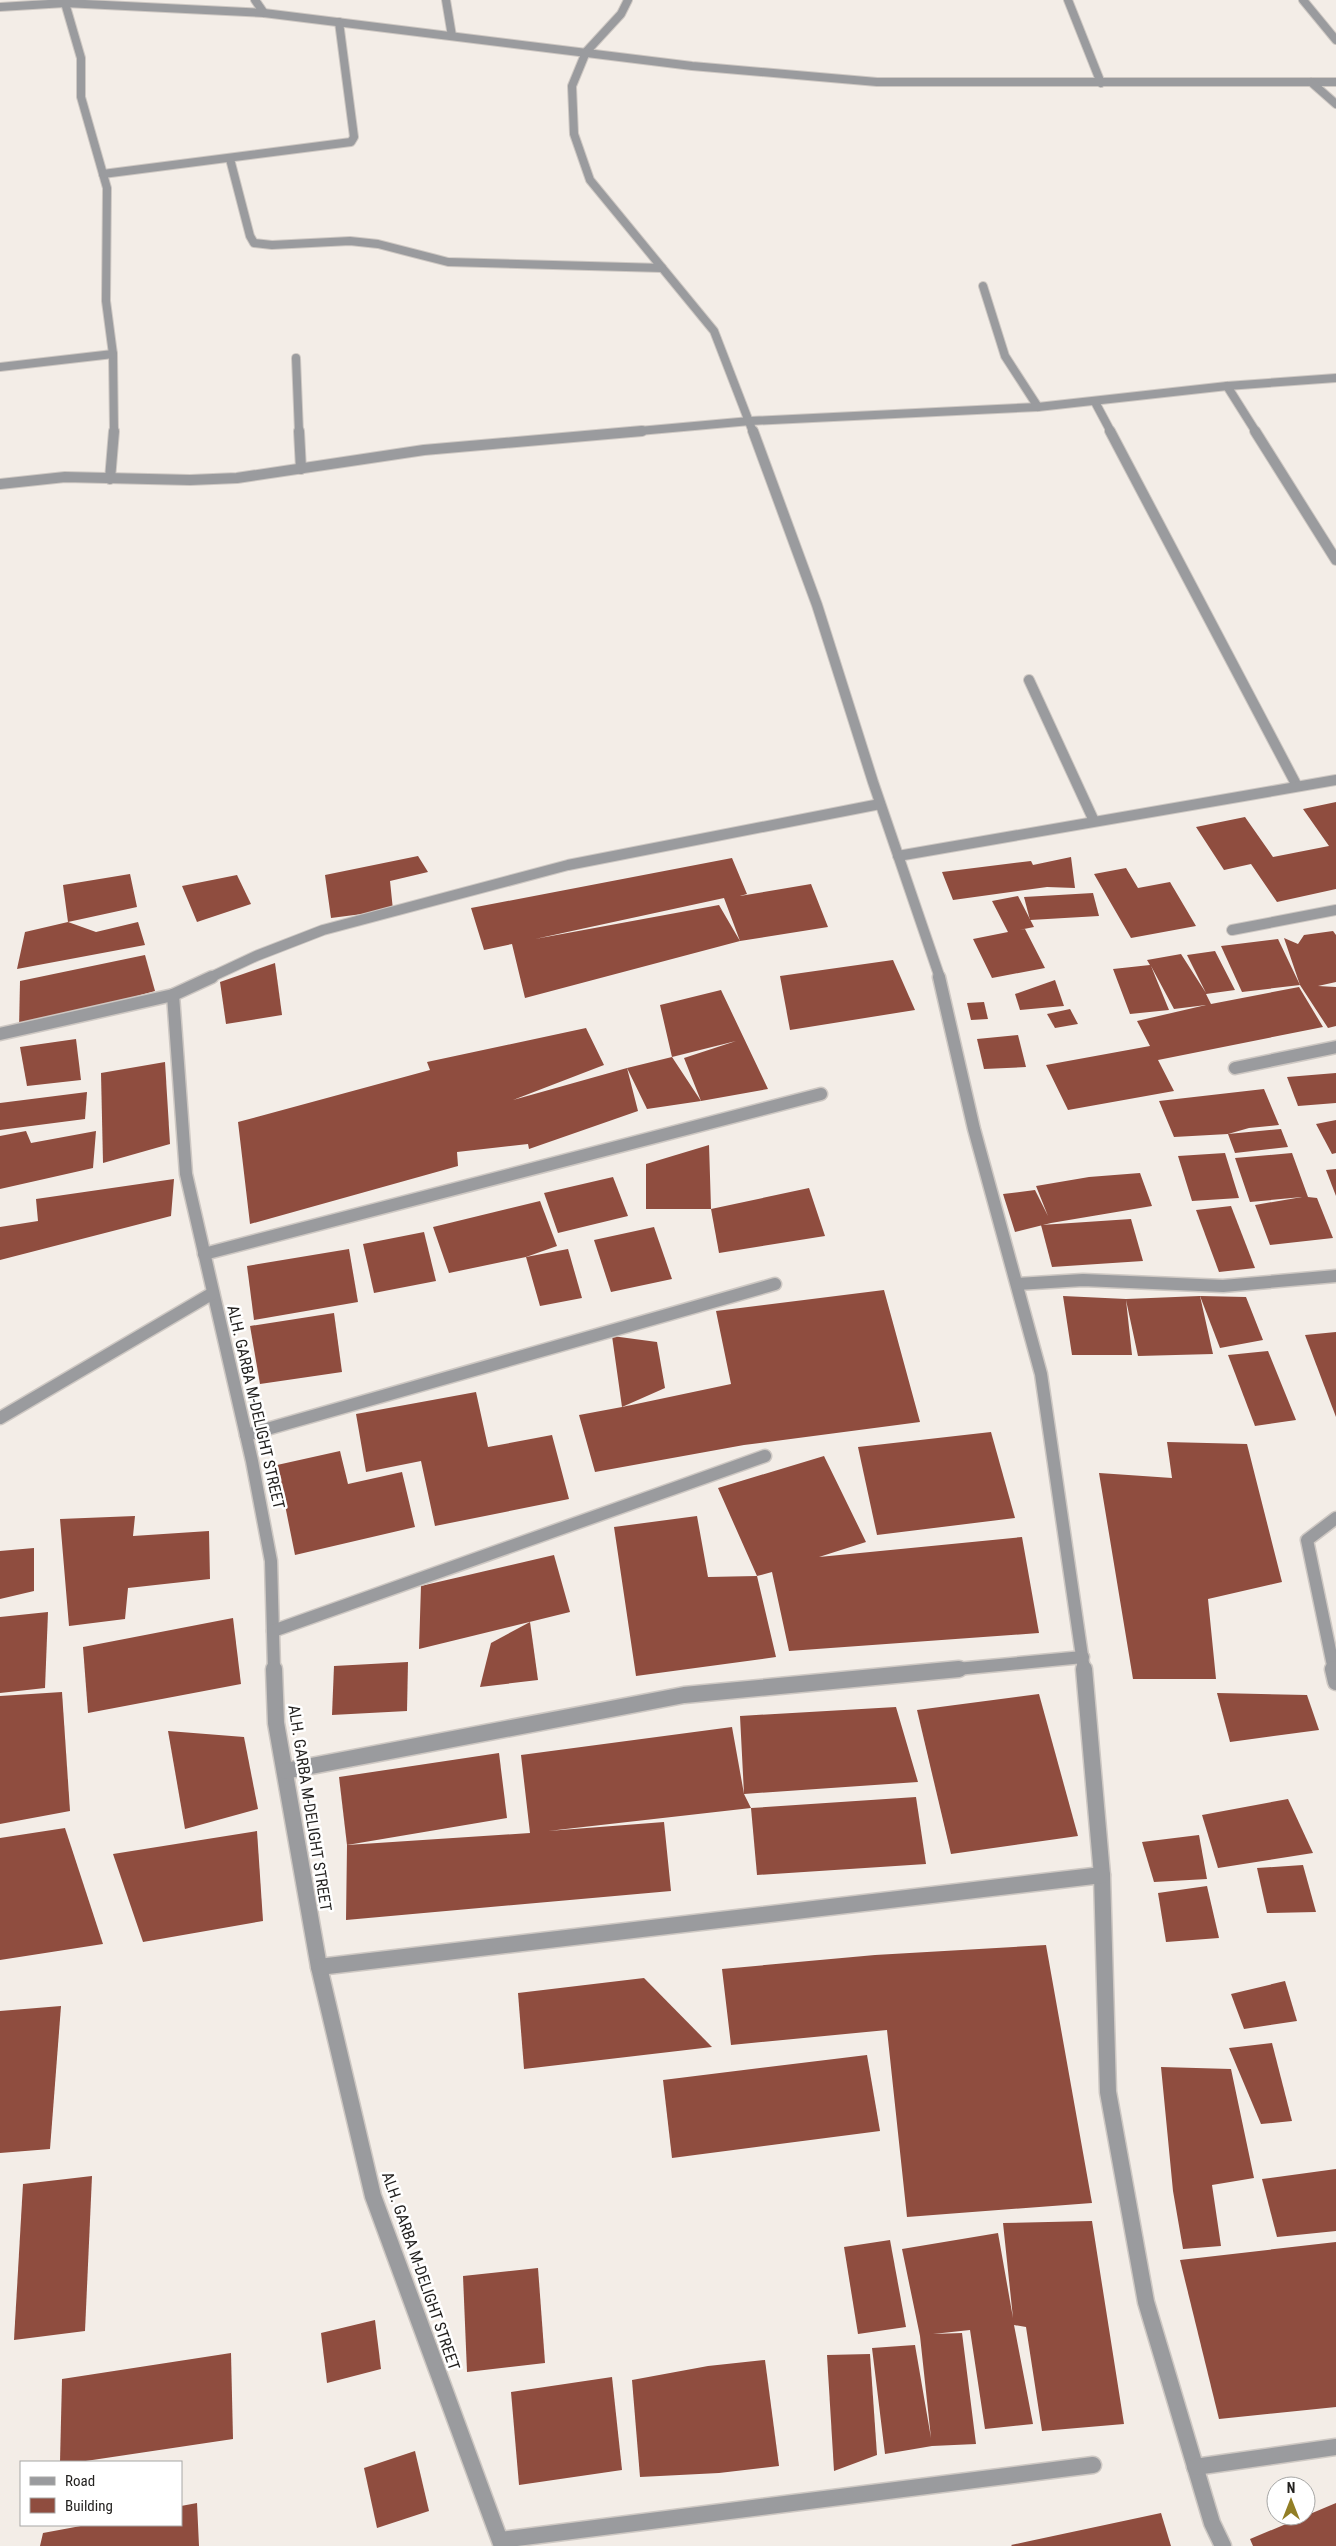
<svg xmlns="http://www.w3.org/2000/svg" width="1336" height="2546" font-family="'Roboto Condensed',sans-serif">
<style>
.building{fill:#8f4d3f}
.lines{fill:none;stroke-linecap:round;stroke-linejoin:round}
.minor-far3-casing{stroke:#cec8c3;stroke-width:10}
.minor-far2-casing{stroke:#cec8c3;stroke-width:12}
.minor-far1-casing{stroke:#cec8c3;stroke-width:15}
.minor-casing{stroke:#cec8c3;stroke-width:19}
.minor-far3{stroke:#9a9b9e;stroke-width:8}
.minor-far2{stroke:#9a9b9e;stroke-width:10}
.minor-far1{stroke:#9a9b9e;stroke-width:12}
.minor{stroke:#9a9b9e;stroke-width:16}
.labels{text-anchor:middle;dominant-baseline:central;stroke-width:5;stroke-linejoin:round;paint-order:stroke}
.street-label{font-size:16px;fill:#242220;stroke:#fff}
</style>
<rect width="100%" height="100%" fill="#f3ede7"/>
<g class="building">
<polygon points="1336,802 1336,889 1277,902 1251,864 1224,870 1196,827 1245,817 1273,857 1329,846 1303,809"/>
<polygon points="418,856 428,872 390,881 393,910 331,918 325,875"/>
<polygon points="1071,857 1075,888 1047,887 953,900 942,872 1031,861 1033,865"/>
<polygon points="732,858 747,894 740,896 811,884 828,927 740,941 724,898 535,939 719,905 740,941 525,998 512,944 484,950 471,908"/>
<polygon points="1126,868 1138,888 1170,882 1196,926 1131,938 1094,874"/>
<polygon points="130,874 137,907 68,922 96,932 138,922 145,945 17,969 25,932 68,922 63,885"/>
<polygon points="237,875 251,904 197,922 182,886"/>
<polygon points="1093,893 1099,916 1030,920 1024,897"/>
<polygon points="1018,896 1034,927 1019,930 1025,929 1045,968 992,978 973,939 1008,932 992,901"/>
<polygon points="1333,931 1336,935 1336,982 1318,986 1336,987 1336,1026 1328,1028 1300,985 1284,938 1298,944 1304,935"/>
<polygon points="1278,939 1300,985 1242,992 1221,946"/>
<polygon points="1215,951 1235,990 1206,994 1211,1004 1299,987 1323,1027 1158,1060 1174,1091 1068,1110 1046,1065 1150,1046 1137,1021 1206,1005 1174,1009 1151,966 1169,1010 1130,1014 1113,969 1150,965 1147,960 1181,954 1206,993 1187,955"/>
<polygon points="145,955 155,991 19,1029 20,981"/>
<polygon points="893,960 915,1010 790,1030 780,976"/>
<polygon points="275,963 282,1015 226,1024 220,982"/>
<polygon points="1055,980 1064,1006 1020,1010 1015,994"/>
<polygon points="721,990 768,1089 701,1101 684,1058 736,1041 672,1057 660,1005"/>
<polygon points="984,1002 988,1019 971,1020 967,1003"/>
<polygon points="1070,1009 1078,1024 1055,1028 1047,1014"/>
<polygon points="586,1028 604,1065 513,1100 627,1068 672,1057 701,1101 647,1109 627,1068 638,1111 529,1149 528,1144 457,1152 458,1166 250,1224 238,1122 430,1070 427,1062"/>
<polygon points="1018,1035 1026,1067 984,1069 977,1039"/>
<polygon points="76,1039 81,1080 27,1086 20,1047"/>
<polygon points="165,1062 170,1144 103,1163 101,1073"/>
<polygon points="1336,1073 1336,1103 1298,1106 1287,1077"/>
<polygon points="1264,1089 1279,1125 1249,1128 1228,1134 1281,1129 1288,1147 1235,1153 1228,1134 1174,1137 1159,1101"/>
<polygon points="87,1092 85,1119 0,1130 0,1103"/>
<polygon points="1336,1120 1336,1153 1332,1154 1316,1124"/>
<polygon points="26,1131 31,1143 96,1131 93,1168 0,1189 0,1136"/>
<polygon points="709,1145 711,1209 646,1209 646,1164"/>
<polygon points="1225,1153 1239,1198 1192,1201 1178,1156"/>
<polygon points="1292,1153 1308,1197 1317,1198 1333,1238 1270,1245 1255,1205 1302,1197 1250,1202 1235,1158"/>
<polygon points="1336,1169 1336,1196 1326,1170"/>
<polygon points="1140,1173 1152,1206 1051,1223 1015,1232 1003,1194 1035,1190 1048,1216 1036,1186 1089,1177"/>
<polygon points="613,1177 628,1216 558,1233 544,1193"/>
<polygon points="174,1179 171,1216 0,1260 0,1227 38,1221 36,1199"/>
<polygon points="809,1188 825,1236 719,1253 711,1209"/>
<polygon points="540,1201 557,1246 526,1257 449,1273 433,1227"/>
<polygon points="1231,1206 1255,1268 1219,1272 1196,1210"/>
<polygon points="1131,1219 1143,1261 1052,1267 1041,1225"/>
<polygon points="654,1227 672,1279 611,1292 594,1240"/>
<polygon points="424,1232 436,1281 374,1293 363,1244"/>
<polygon points="349,1249 358,1302 254,1320 247,1266"/>
<polygon points="568,1249 582,1298 540,1306 526,1257"/>
<polygon points="884,1290 920,1422 744,1445 595,1472 579,1415 622,1407 612,1336 657,1342 665,1388 622,1407 731,1384 716,1311"/>
<polygon points="1063,1296 1126,1299 1200,1296 1213,1354 1138,1356 1126,1300 1132,1355 1072,1355"/>
<polygon points="1200,1296 1246,1297 1263,1340 1220,1348"/>
<polygon points="334,1313 342,1372 260,1384 250,1326"/>
<polygon points="1336,1332 1336,1417 1305,1335"/>
<polygon points="1268,1351 1296,1420 1255,1426 1228,1355"/>
<polygon points="476,1392 488,1447 552,1435 569,1499 435,1526 421,1461 366,1472 356,1414"/>
<polygon points="991,1432 1015,1518 877,1535 858,1447"/>
<polygon points="1167,1442 1247,1444 1282,1582 1208,1599 1216,1679 1133,1679 1099,1473 1172,1478"/>
<polygon points="340,1451 348,1484 402,1472 415,1527 295,1555 277,1465"/>
<polygon points="824,1456 866,1542 819,1557 1022,1537 1039,1633 789,1651 772,1572 757,1576 718,1488"/>
<polygon points="135,1516 133,1536 209,1531 210,1579 128,1588 125,1619 69,1626 60,1519"/>
<polygon points="697,1516 708,1577 757,1576 776,1657 636,1676 614,1527"/>
<polygon points="34,1548 34,1591 0,1599 0,1551"/>
<polygon points="554,1555 570,1612 419,1649 421,1586"/>
<polygon points="48,1612 45,1688 0,1693 0,1617"/>
<polygon points="233,1618 241,1684 88,1713 83,1647"/>
<polygon points="530,1622 538,1680 480,1687 491,1643"/>
<polygon points="408,1662 407,1711 332,1715 334,1666"/>
<polygon points="62,1692 70,1811 0,1824 0,1696"/>
<polygon points="1217,1693 1307,1695 1319,1730 1230,1742"/>
<polygon points="1039,1694 1078,1836 951,1854 917,1710"/>
<polygon points="896,1707 918,1782 744,1794 751,1808 548,1831 664,1822 671,1891 346,1920 347,1845 530,1833 521,1755 732,1727 744,1794 740,1716"/>
<polygon points="168,1731 244,1737 258,1809 185,1829"/>
<polygon points="499,1753 507,1818 347,1845 339,1777"/>
<polygon points="916,1797 926,1864 757,1875 751,1808"/>
<polygon points="1288,1799 1313,1853 1218,1868 1202,1815"/>
<polygon points="65,1828 103,1944 0,1960 0,1838"/>
<polygon points="257,1831 263,1921 143,1942 113,1854"/>
<polygon points="1199,1835 1207,1879 1154,1882 1142,1842"/>
<polygon points="1303,1865 1316,1912 1267,1913 1257,1868"/>
<polygon points="1207,1886 1219,1938 1166,1942 1158,1893"/>
<polygon points="1046,1945 1092,2203 907,2217 887,2030 731,2045 722,1969 875,1955"/>
<polygon points="644,1978 712,2047 524,2069 518,1993"/>
<polygon points="1285,1981 1297,2021 1244,2029 1231,1994"/>
<polygon points="61,2006 50,2149 0,2153 0,2011"/>
<polygon points="1272,2043 1292,2121 1261,2124 1229,2048"/>
<polygon points="867,2055 880,2131 672,2158 663,2080"/>
<polygon points="1161,2067 1231,2069 1254,2178 1212,2185 1221,2246 1183,2249 1173,2191"/>
<polygon points="1336,2169 1336,2231 1277,2237 1262,2179"/>
<polygon points="92,2176 85,2331 14,2340 23,2184"/>
<polygon points="1092,2221 1124,2424 1042,2431 1026,2327 1014,2325 1033,2424 985,2429 970,2330 933,2334 962,2333 976,2444 932,2446 885,2454 872,2348 915,2345 931,2438 920,2336 902,2249 998,2233 1013,2318 1003,2223"/>
<polygon points="890,2240 906,2327 858,2334 844,2247"/>
<polygon points="1336,2242 1336,2407 1219,2419 1180,2260"/>
<polygon points="538,2268 545,2363 467,2372 463,2276"/>
<polygon points="375,2320 381,2369 327,2383 321,2333"/>
<polygon points="231,2353 233,2439 79,2462 60,2462 62,2379"/>
<polygon points="870,2354 877,2455 834,2471 827,2355"/>
<polygon points="765,2360 779,2466 719,2473 640,2477 632,2380 708,2366"/>
<polygon points="612,2377 622,2470 519,2485 511,2392"/>
<polygon points="415,2451 429,2511 377,2528 364,2468"/>
<polygon points="197,2503 199,2546 40,2546 43,2533 86,2525 181,2525 181,2506"/>
<polygon points="1336,2503 1336,2546 1253,2546 1250,2539"/>
<polygon points="1161,2513 1171,2546 1012,2546 1011,2545"/>
</g>
<g class="lines">
<defs>
<g id="minor-far3">
<polyline points="255,0 264,13"/>
<polyline points="446,0 452,36"/>
<polyline points="628,0 621,14 586,52 572,86 574,134 590,180 714,331 753,432"/>
<polyline points="1068,0 1101,83"/>
<polyline points="1303,0 1336,40"/>
<polyline points="65,3 81,58 81,97 107,188 106,301 113,354 114,432"/>
<polyline points="0,7 65,3 264,13 692,66 877,82 1336,82"/>
<polyline points="1311,82 1336,104"/>
<polyline points="230,159 250,236 254,243 272,245 350,241 378,244 448,262 662,268"/>
<polyline points="103,174 351,142 354,137 339,22"/>
<polyline points="983,286 1005,356 1038,407"/>
<polyline points="296,358 299,432"/>
<polyline points="0,367 113,354"/>
<polyline points="1227,386 1256,432"/>
<polyline points="1095,402 1111,432"/>
<polyline points="628,432 750,421 1038,407 1227,386 1336,378"/>
</g>
<g id="minor-far2">
<polyline points="299,431 301,469"/>
<polyline points="753,431 817,605 873,782 940,978"/>
<polyline points="1110,431 1297,786"/>
<polyline points="1255,431 1336,560"/>
<polyline points="110,479 114,431"/>
<polyline points="0,484 65,477 190,480 237,478 424,450 642,431"/>
<polyline points="1029,680 1094,821"/>
<polyline points="898,856 1336,780"/>
<polyline points="1232,930 1336,910"/>
<polyline points="209,978 256,956 323,930 568,865 880,804"/>
</g>
<g id="minor-far1">
<polyline points="939,977 974,1129 1041,1374 1084,1670"/>
<polyline points="173,995 186,1174 252,1461 271,1561 274,1670"/>
<polyline points="0,1034 173,995 212,977"/>
<polyline points="1235,1068 1336,1047"/>
<polyline points="204,1254 821,1094"/>
<polyline points="1017,1284 1083,1280 1223,1286 1336,1276"/>
<polyline points="0,1418 213,1293"/>
<polyline points="246,1435 775,1284"/>
<polyline points="273,1631 765,1456"/>
<polyline points="946,1670 1083,1657"/>
<polyline points="1334,1670 1307,1540 1336,1518"/>
</g>
<g id="minor">
<polyline points="274,1669 276,1723 319,1967 373,2196 502,2546"/>
<polyline points="1084,1669 1102,1875 1108,2092 1146,2302 1212,2523 1223,2546"/>
<polyline points="1333,1669 1336,1682"/>
<polyline points="285,1771 684,1695 959,1669"/>
<polyline points="319,1967 1102,1875"/>
<polyline points="1195,2467 1336,2447"/>
<polyline points="501,2540 1093,2465"/>
</g>
</defs>
<use href="#minor-far3" class="minor-far3-casing"/>
<use href="#minor-far2" class="minor-far2-casing"/>
<use href="#minor-far1" class="minor-far1-casing"/>
<use href="#minor" class="minor-casing"/>
<use href="#minor-far3" class="minor-far3"/>
<use href="#minor-far2" class="minor-far2"/>
<use href="#minor-far1" class="minor-far1"/>
<use href="#minor" class="minor"/>
</g>
<g class="labels">
<g class="street-label">
<text transform="translate(256 1407) rotate(77)">ALH. GARBA M-DELIGHT STREET</text>
<text transform="translate(310 1808) rotate(81)">ALH. GARBA M-DELIGHT STREET</text>
<text transform="translate(421 2271) rotate(71)">ALH. GARBA M-DELIGHT STREET</text>
</g>
</g>
<rect x="20" y="2461" width="162" height="65" fill="#ffffff" stroke="#a7a7a6"/>
<rect x="30" y="2477" width="25" height="8" fill="#9a9b9e" stroke="#a7a7a6"/>
<text x="65" y="2486" font-size="15" fill="#242220">Road</text>
<rect x="30" y="2498" width="25" height="15" fill="#8f4d3f" stroke="#a7a7a6"/>
<text x="65" y="2511" font-size="15" fill="#242220">Building</text>
<g transform="translate(1291 2501)"><circle r="24" fill="#ffffff" stroke="#a7a7a6"/>
<path d="M0-4L9 19L0 12L-9 19Z" fill="#927e25"/>
<text y="-8" font-size="14" font-weight="bold" text-anchor="middle" fill="#242220">N</text>
</g>
</svg>
